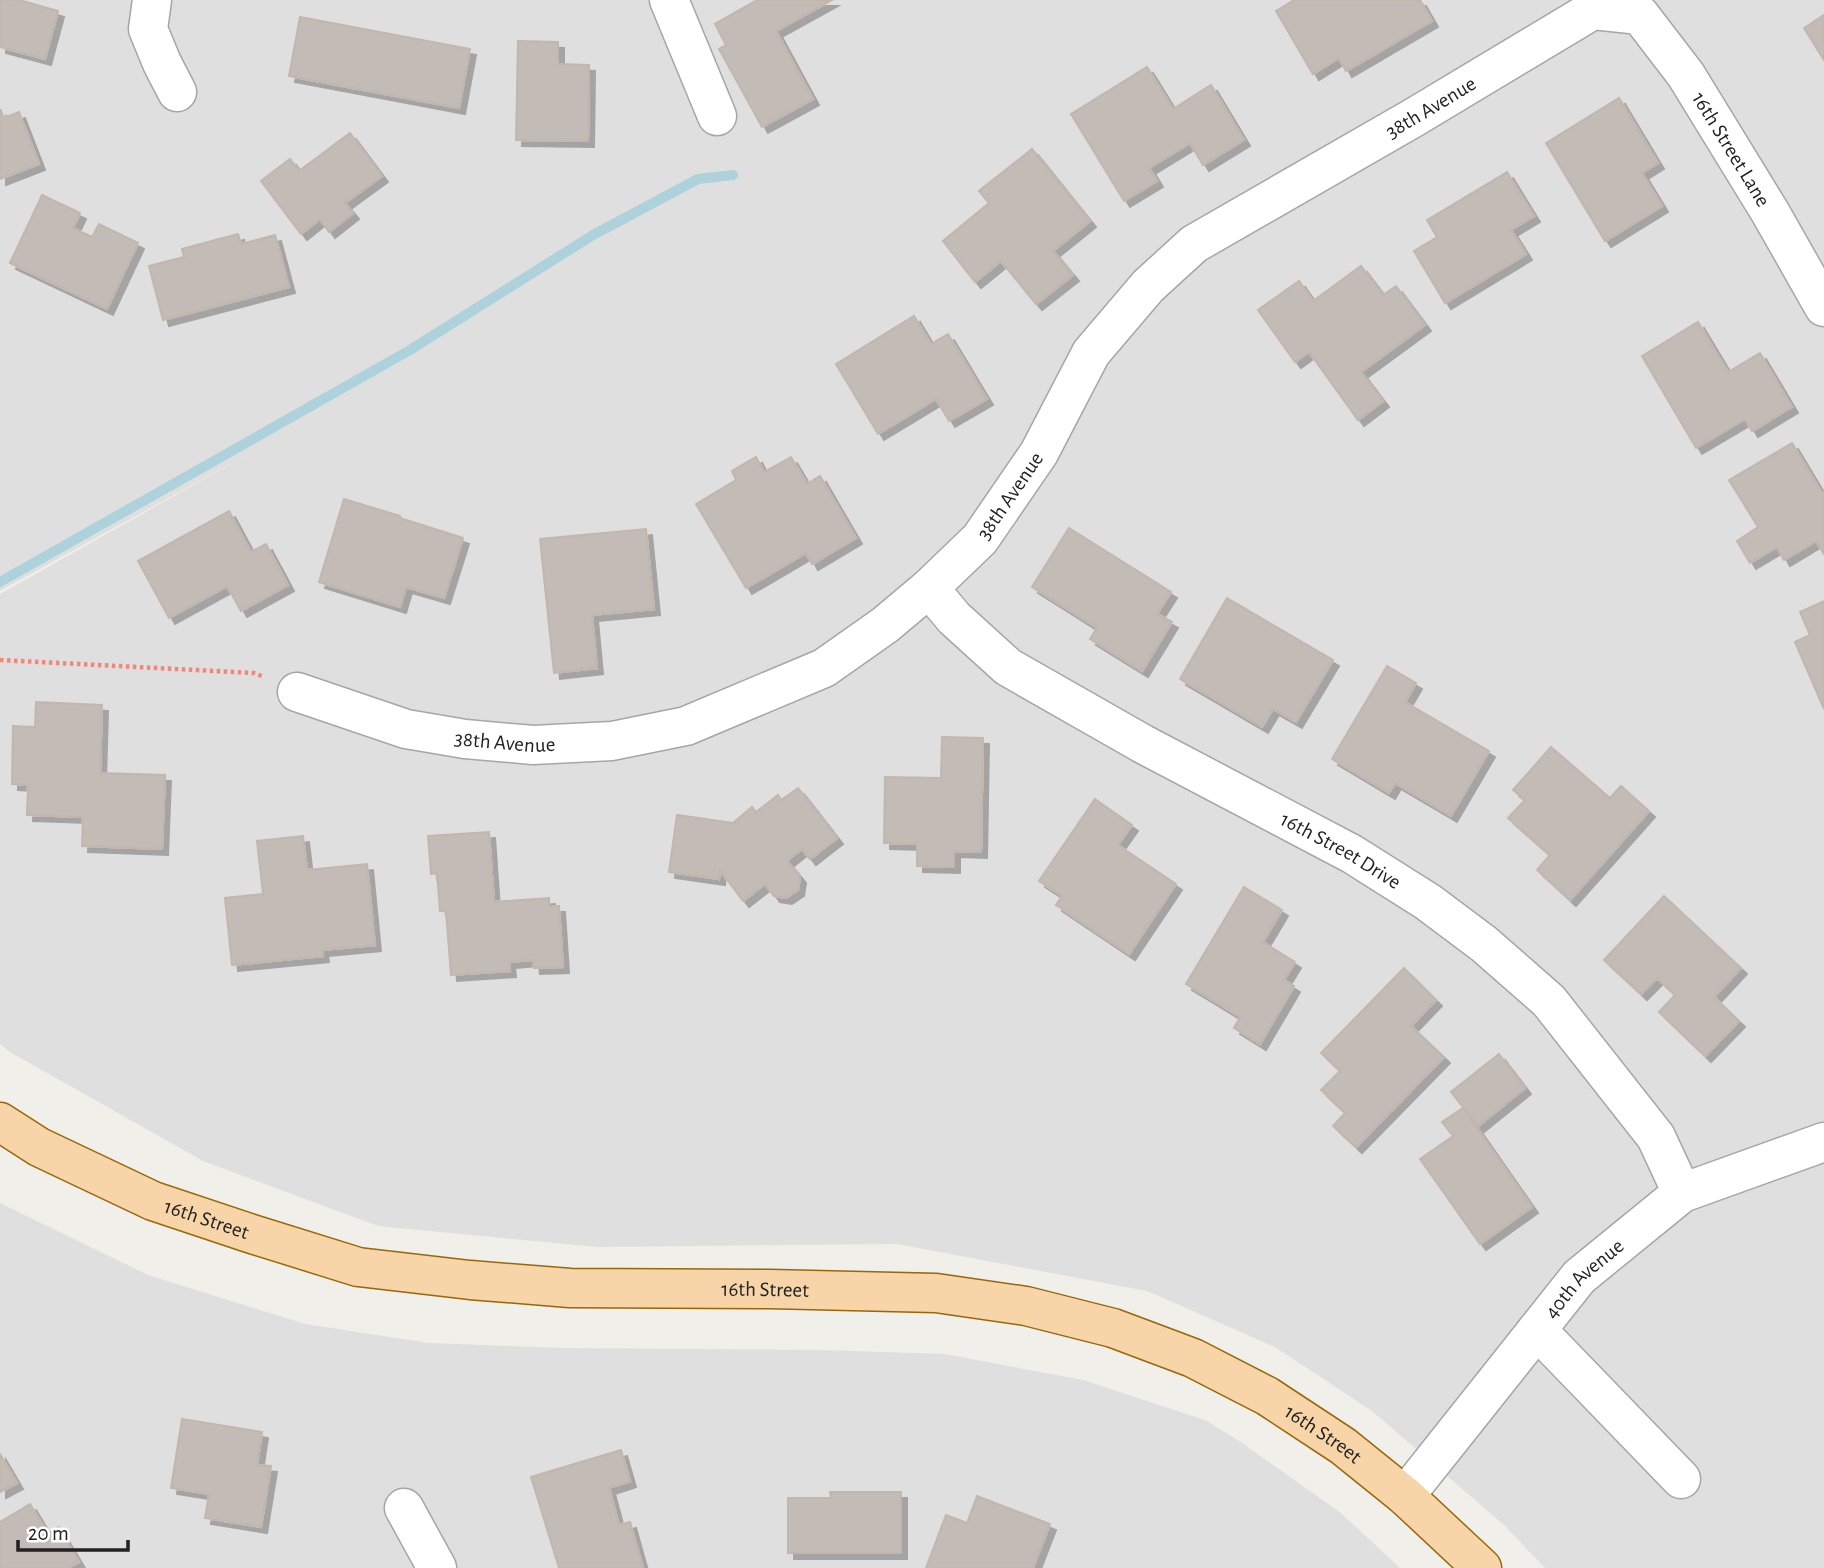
<svg xmlns="http://www.w3.org/2000/svg" width="1824" height="1568" font-family="'Alegreya Sans',sans-serif">
<style>
.residential{fill:#e0dfdf}
.lines{fill:none;stroke-linecap:round;stroke-linejoin:round}
.stream{stroke:#add2dc;stroke-width:10}
.building{fill:#c2bbb6;stroke:#c3b6ac;stroke-width:2;filter:url(#shadow)}
.minor-casing{stroke:#a6a6a6;stroke-width:41}
.major-casing{stroke:#976708;stroke-width:41}
.path{stroke:#f38579;stroke-width:4.5;stroke-dasharray:3.5 3.5;stroke-linecap:butt}
.minor{stroke:#fff;stroke-width:38}
.major{stroke:#f7d5a8;stroke-width:38}
.labels{text-anchor:middle;dominant-baseline:central;stroke-width:6;stroke-linejoin:round;paint-order:stroke}
.street-label{font-size:21px;fill:#222;stroke:#fff}
</style>
<defs>
<filter id="shadow"><feDropShadow dx="6" dy="6" stdDeviation="0" flood-color="#0004"/></filter>
</defs>
<rect width="100%" height="100%" fill="#f1efe9"/>
<g class="residential">
<polygon points="0,0 1824,0 1824,1568 1545,1568 1504,1525 1372,1411 1275,1347 1147,1291 897,1244 597,1247 378,1226 203,1161 10,1052 0,1044 0,594 268,443 0,591"/>
<polygon points="0,1203 148,1275 305,1324 429,1343 564,1348 822,1350 945,1354 1083,1380 1205,1420 1242,1443 1341,1513 1400,1568 0,1568"/>
</g>
<g class="lines">
<polyline class="stream" points="0,582 410,350 593,235 698,179 733,175"/>
</g>
<g class="building">
<polygon points="0,0 19,0 58,11 45,59 0,47"/>
<polygon points="757,0 832,0 776,31 813,99 762,127 719,49 726,45 715,24"/>
<polygon points="1294,0 1420,0 1432,21 1346,71 1339,58 1313,74 1276,11"/>
<polygon points="1824,15 1824,60 1804,28"/>
<polygon points="300,17 470,49 459,108 289,76"/>
<polygon points="518,41 558,42 558,64 589,65 588,141 516,140"/>
<polygon points="1147,67 1173,109 1211,85 1244,140 1203,165 1190,143 1149,168 1157,181 1124,201 1071,114"/>
<polygon points="1619,98 1658,163 1642,173 1662,206 1605,241 1546,143"/>
<polygon points="0,109 4,118 19,112 39,164 0,179"/>
<polygon points="350,133 382,176 345,203 353,213 329,232 320,219 301,234 261,181 290,159 299,171"/>
<polygon points="1032,149 1090,221 1053,251 1073,275 1036,304 1001,261 975,282 943,241 989,203 979,191"/>
<polygon points="1507,172 1534,216 1511,230 1526,254 1445,303 1414,251 1437,237 1427,220"/>
<polygon points="42,195 80,213 73,228 92,237 99,224 138,243 107,309 10,263"/>
<polygon points="238,234 241,244 275,235 289,287 163,320 149,266 184,257 182,249"/>
<polygon points="1361,266 1383,295 1396,286 1425,325 1361,372 1383,401 1358,420 1309,352 1295,362 1258,310 1299,281 1313,301"/>
<polygon points="914,316 931,344 948,334 987,399 949,421 936,399 878,434 836,364"/>
<polygon points="1698,322 1728,372 1760,353 1792,407 1752,431 1745,419 1696,448 1642,356"/>
<polygon points="1792,443 1822,493 1824,492 1824,554 1816,541 1784,560 1777,547 1750,563 1737,541 1758,527 1729,480"/>
<polygon points="756,457 764,472 791,457 807,484 820,476 856,538 812,564 806,553 746,588 696,504 736,480 732,471"/>
<polygon points="344,499 400,516 400,518 463,538 444,598 406,587 400,607 319,582"/>
<polygon points="229,511 251,552 266,544 288,585 241,611 227,586 169,618 138,561"/>
<polygon points="1069,528 1171,592 1157,614 1172,622 1142,671 1090,639 1097,628 1032,587"/>
<polygon points="646,529 654,609 592,615 597,668 554,673 540,539"/>
<polygon points="1227,598 1333,660 1296,722 1273,709 1262,727 1180,679"/>
<polygon points="1824,601 1824,709 1795,642 1810,635 1800,612"/>
<polygon points="1387,666 1416,683 1405,702 1489,751 1451,816 1395,783 1389,793 1332,759"/>
<polygon points="36,702 102,705 100,773 165,775 162,849 82,846 83,817 27,815 28,785 12,784 13,726 35,727"/>
<polygon points="942,737 983,738 981,852 954,851 954,867 917,866 917,844 884,843 885,777 941,778"/>
<polygon points="1551,747 1610,798 1621,786 1649,811 1570,900 1537,870 1550,855 1508,818 1525,800 1513,790"/>
<polygon points="798,788 837,838 810,859 802,849 787,861 800,877 798,890 786,898 774,896 765,884 743,901 720,870 719,879 669,872 677,815 733,823 752,807 756,812 778,795 781,800"/>
<polygon points="1095,799 1132,825 1118,845 1176,884 1129,954 1056,905 1062,896 1039,881"/>
<polygon points="489,832 494,902 549,898 549,906 559,906 563,967 534,968 533,960 509,962 510,971 451,975 446,911 440,911 437,873 431,874 428,836"/>
<polygon points="303,836 307,870 367,864 375,945 322,950 323,956 232,965 225,898 263,894 257,841"/>
<polygon points="1244,887 1282,910 1263,942 1295,962 1284,980 1294,986 1260,1044 1234,1028 1240,1017 1186,984"/>
<polygon points="1664,896 1741,968 1714,997 1739,1021 1705,1056 1659,1012 1675,995 1657,978 1641,994 1604,960"/>
<polygon points="1404,968 1436,1000 1411,1026 1444,1057 1356,1147 1333,1126 1345,1113 1321,1090 1340,1071 1321,1053"/>
<polygon points="1499,1054 1525,1088 1478,1126 1451,1092"/>
<polygon points="1463,1108 1532,1207 1480,1244 1420,1159 1453,1136 1442,1122"/>
<polygon points="182,1419 262,1432 257,1465 271,1466 261,1527 205,1518 209,1494 171,1488"/>
<polygon points="621,1450 630,1481 609,1488 619,1525 630,1522 643,1568 559,1568 531,1477"/>
<polygon points="0,1454 17,1483 0,1492"/>
<polygon points="830,1492 901,1492 901,1553 788,1553 788,1498 831,1498"/>
<polygon points="977,1496 1050,1524 1033,1568 926,1568 946,1515 967,1523"/>
<polygon points="30,1504 48,1534 58,1527 79,1562 68,1568 0,1568 0,1522"/>
</g>
<g class="lines">
<defs>
<g id="minor">
<polyline points="152,0 148,29 162,63 177,92"/>
<polyline points="669,0 717,116"/>
<path id="s1" d="M 929,588 L 954,618 L 1008,667 L 1143,744 L 1352,854 L 1428,902 L 1484,944 L 1549,1001 L 1656,1137 L 1682,1193"/>
<path id="s2" d="M 297,692 L 406,729 L 465,739 L 533,745 L 612,741 L 686,726 L 824,668 L 885,625 L 929,588 L 980,539 L 1039,453 L 1091,353 L 1148,286 L 1194,244 L 1413,118 L 1593,10 L 1640,15 L 1686,75 L 1770,212 L 1824,307"/>
<polyline points="1537,1330 1681,1479"/>
<path id="s3" d="M 1405,1496 L 1579,1277 L 1682,1193 L 1824,1142"/>
<polyline points="404,1508 437,1568"/>
</g>
<g id="major">
<path id="s4" d="M 0,1122 L 39,1147 L 153,1201 L 252,1234 L 358,1267 L 470,1280 L 570,1288 L 770,1289 L 936,1293 L 1026,1306 L 1113,1328 L 1193,1358 L 1267,1396 L 1343,1446 L 1405,1496 L 1482,1568"/>
</g>
</defs>
<use href="#minor" class="minor-casing"/>
<use href="#major" class="major-casing"/>
<polyline class="path" points="0,660 254,673 264,677"/>
<use href="#minor" class="minor"/>
<use href="#major" class="major"/>
</g>
<g class="labels">
<g class="street-label">
<text stroke="none"><textPath href="#s2" startOffset="1391">38th Avenue</textPath></text>
<text stroke="none"><textPath href="#s2" startOffset="1790">16th Street Lane</textPath></text>
<text stroke="none"><textPath href="#s2" startOffset="803">38th Avenue</textPath></text>
<text stroke="none"><textPath href="#s2" startOffset="215">38th Avenue</textPath></text>
<text stroke="none"><textPath href="#s1" startOffset="492">16th Street Drive</textPath></text>
<text stroke="none"><textPath href="#s4" startOffset="229">16th Street</textPath></text>
<text stroke="none"><textPath href="#s3" startOffset="282">40th Avenue</textPath></text>
<text stroke="none"><textPath href="#s4" startOffset="796">16th Street</textPath></text>
<text stroke="none"><textPath href="#s4" startOffset="1384">16th Street</textPath></text>
</g>
</g>
<path d="M18 1540v10h110v-10" fill="none" stroke="#222222" stroke-width="3.5"/>
<text x="28" y="1540" font-size="21" fill="#222222" stroke="#ffffff" stroke-width="5" paint-order="stroke">20 m</text>
</svg>
